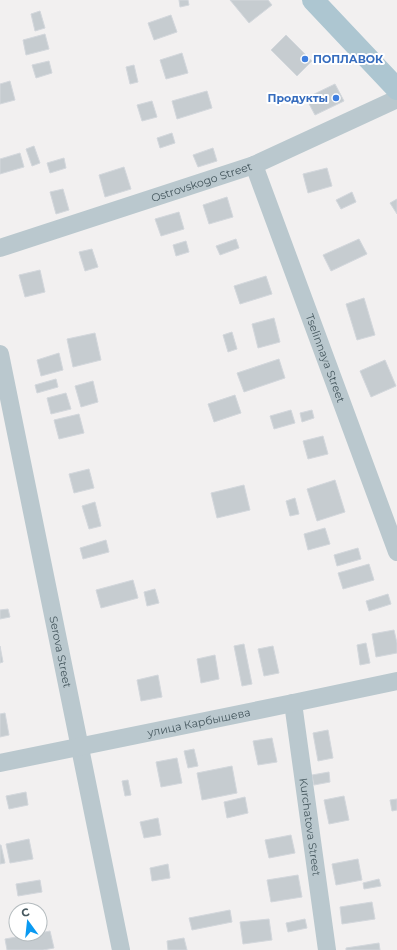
<svg xmlns="http://www.w3.org/2000/svg" width="397" height="950" font-family="Montserrat,sans-serif">
<style>
.building{fill:#c6ccd0;stroke:#d3d7dc}
.lines{fill:none;stroke-linecap:round;stroke-linejoin:round}
.minor{stroke:#bac8ce;stroke-width:18}
.primary{stroke:#adc6d1;stroke-width:22}
.shop-dot{fill:#3f7fe0;stroke:#fff;stroke-width:1.5}
.labels{text-anchor:middle;dominant-baseline:central;stroke-width:4;stroke-linejoin:round;paint-order:stroke}
.shop-label{font-size:11px;font-weight:bold;fill:#366cbe;stroke:#fff;text-anchor:start}
.street-label{font-size:11px;fill:#46585f;stroke:#fff}
</style>
<rect width="100%" height="100%" fill="#f2f0f0"/>
<g class="building">
<polygon points="179,0 188,0 189,5 180,7"/>
<polygon points="230,0 268,0 272,5 249,23"/>
<polygon points="40,11 45,28 35,31 31,14"/>
<polygon points="171,15 177,32 154,40 148,23"/>
<polygon points="45,34 49,49 26,55 23,40"/>
<polygon points="286,35 312,61 297,76 271,50"/>
<polygon points="182,53 188,73 166,79 160,60"/>
<polygon points="49,61 52,73 36,78 32,65"/>
<polygon points="134,65 138,82 130,84 126,67"/>
<polygon points="10,81 15,100 0,104 0,84"/>
<polygon points="335,84 344,101 315,115 306,98"/>
<polygon points="207,91 212,108 177,119 172,101"/>
<polygon points="152,101 157,117 142,121 137,105"/>
<polygon points="172,133 175,143 160,148 157,138"/>
<polygon points="34,146 40,163 32,166 26,149"/>
<polygon points="213,148 217,161 198,167 193,155"/>
<polygon points="20,153 24,167 0,174 0,159"/>
<polygon points="64,158 66,168 50,173 47,163"/>
<polygon points="124,167 131,189 105,197 99,175"/>
<polygon points="327,168 332,186 308,193 303,174"/>
<polygon points="63,189 69,210 56,214 50,192"/>
<polygon points="352,192 356,202 341,209 336,200"/>
<polygon points="227,197 233,217 209,224 203,205"/>
<polygon points="397,199 397,214 390,203"/>
<polygon points="179,212 184,229 161,236 155,219"/>
<polygon points="236,239 239,248 220,255 216,246"/>
<polygon points="359,239 367,254 331,271 323,255"/>
<polygon points="186,241 189,252 176,256 173,245"/>
<polygon points="92,249 98,267 85,271 79,252"/>
<polygon points="40,270 45,292 25,297 19,275"/>
<polygon points="266,276 272,294 240,304 234,286"/>
<polygon points="364,298 375,335 357,340 346,304"/>
<polygon points="274,318 280,342 258,348 252,324"/>
<polygon points="232,332 237,349 228,352 223,335"/>
<polygon points="95,333 101,360 73,367 67,339"/>
<polygon points="59,353 63,370 41,376 37,360"/>
<polygon points="279,359 285,378 244,392 237,373"/>
<polygon points="385,360 396,386 371,397 360,371"/>
<polygon points="56,379 58,387 37,393 35,385"/>
<polygon points="93,381 98,402 81,407 75,386"/>
<polygon points="66,393 71,409 51,414 47,398"/>
<polygon points="235,395 241,413 214,422 208,404"/>
<polygon points="291,410 295,423 274,429 270,416"/>
<polygon points="312,410 314,418 302,422 300,413"/>
<polygon points="79,414 84,433 59,439 54,420"/>
<polygon points="323,436 328,454 308,459 303,441"/>
<polygon points="89,469 94,488 74,493 69,474"/>
<polygon points="335,480 345,512 317,521 307,489"/>
<polygon points="244,485 250,510 217,518 211,493"/>
<polygon points="295,498 299,514 290,516 286,501"/>
<polygon points="95,502 101,526 89,529 82,506"/>
<polygon points="325,528 330,544 308,550 304,534"/>
<polygon points="106,540 109,552 83,559 80,548"/>
<polygon points="358,548 361,559 337,566 334,555"/>
<polygon points="369,564 374,580 343,589 338,573"/>
<polygon points="133,580 138,598 101,608 96,590"/>
<polygon points="155,589 159,603 147,606 144,592"/>
<polygon points="388,594 391,604 369,611 366,601"/>
<polygon points="8,609 10,617 0,619 0,610"/>
<polygon points="394,630 397,643 397,653 376,657 372,634"/>
<polygon points="366,643 370,663 360,665 357,645"/>
<polygon points="244,644 252,684 242,686 234,646"/>
<polygon points="0,646 3,662 0,663"/>
<polygon points="273,646 279,673 264,676 258,649"/>
<polygon points="215,655 219,679 201,683 197,659"/>
<polygon points="158,675 162,697 141,701 137,680"/>
<polygon points="5,713 9,735 0,737 0,714"/>
<polygon points="328,730 333,758 318,761 313,733"/>
<polygon points="272,738 277,762 258,765 253,741"/>
<polygon points="194,749 198,766 188,768 184,751"/>
<polygon points="177,758 182,783 161,787 156,762"/>
<polygon points="232,766 237,793 202,800 197,773"/>
<polygon points="329,772 330,782 314,785 312,775"/>
<polygon points="128,780 131,795 125,796 122,781"/>
<polygon points="26,792 28,805 9,809 6,796"/>
<polygon points="344,796 349,820 329,824 324,800"/>
<polygon points="245,797 248,813 227,818 224,802"/>
<polygon points="397,799 397,810 392,811 390,800"/>
<polygon points="158,818 161,835 144,838 140,822"/>
<polygon points="291,835 295,853 269,858 265,840"/>
<polygon points="29,839 33,859 10,863 6,844"/>
<polygon points="0,845 1,845 5,863 0,864"/>
<polygon points="358,859 362,880 336,885 332,864"/>
<polygon points="168,864 170,878 152,881 150,868"/>
<polygon points="298,875 302,897 271,902 267,880"/>
<polygon points="379,879 381,886 364,889 363,883"/>
<polygon points="40,880 42,892 18,896 16,884"/>
<polygon points="372,902 375,919 342,924 340,907"/>
<polygon points="230,910 232,922 192,930 189,918"/>
<polygon points="269,919 272,940 243,944 240,922"/>
<polygon points="305,919 307,928 288,932 286,923"/>
<polygon points="50,931 54,948 43,950 7,950 5,939 33,934 40,934 40,933"/>
<polygon points="184,938 187,950 168,950 167,941"/>
<polygon points="379,943 380,950 346,950 346,948"/>
</g>
<g class="lines">
<g class="minor">
<path id="s1" d="M 254,165 L 397,552"/>
<path id="s2" d="M 0,248 L 254,165 L 397,99"/>
<path id="s3" d="M 0,354 L 121,950"/>
<path id="s4" d="M 293,703 L 327,950"/>
<path id="s5" d="M 0,763 L 293,703 L 397,681"/>
</g>
<polyline class="primary" points="313,0 397,89"/>
</g>
<g class="shop-dot">
<circle cx="305" cy="59" r="4"/>
<circle cx="336" cy="98" r="4"/>
</g>
<g class="labels">
<g class="shop-label">
<text x="313" y="59">ПОПЛАВОК</text>
<text x="328" y="98" text-anchor="end">Продукты</text>
</g>
<g class="street-label">
<text stroke="none"><textPath href="#s2" startOffset="212">Ostrovskogo Street</textPath></text>
<text stroke="none"><textPath href="#s1" startOffset="206">Tselinnaya Street</textPath></text>
<text stroke="none"><textPath href="#s3" startOffset="304">Serova Street</textPath></text>
<text stroke="none"><textPath href="#s5" startOffset="203">улица Карбышева</textPath></text>
<text stroke="none"><textPath href="#s4" startOffset="125">Kurchatova Street</textPath></text>
</g>
</g>
<g transform="translate(28 922) rotate(345)"><circle r="19" fill="#ffffff" stroke="#b5bcbf"/>
<path d="M0-3L7 15L0 10L-7 15Z" fill="#0a9af2"/>
<text y="-6" font-size="11" font-weight="bold" text-anchor="middle" fill="#46585f">С</text>
</g>
</svg>
